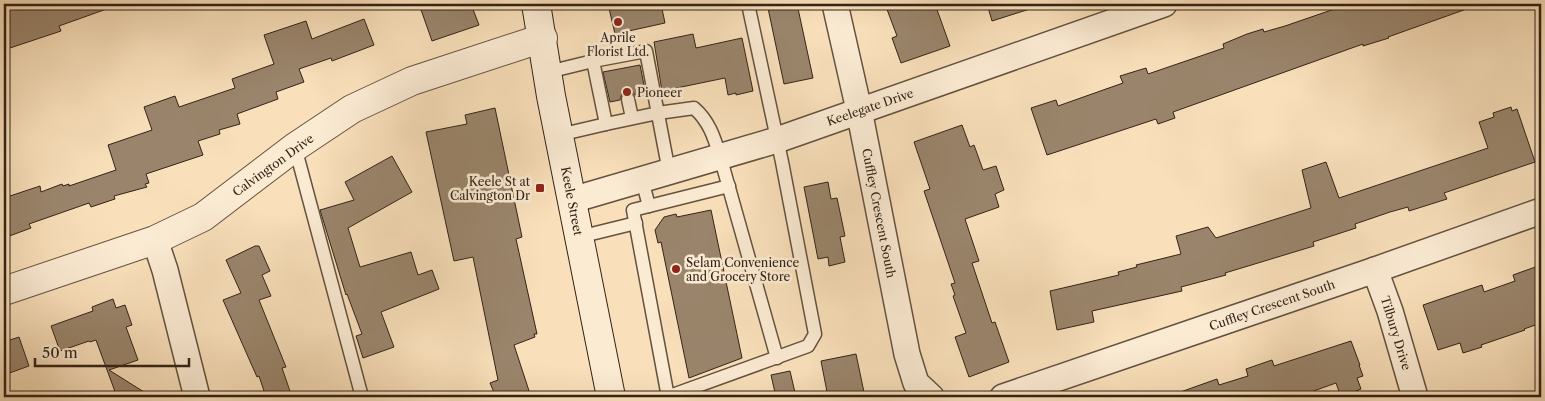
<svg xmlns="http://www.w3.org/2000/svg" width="1545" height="401" font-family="'Libre Caslon Text',serif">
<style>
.building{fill:#9a856c;stroke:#332317}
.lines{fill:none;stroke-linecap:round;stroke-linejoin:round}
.service-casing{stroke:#645240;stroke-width:15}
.minor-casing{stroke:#645240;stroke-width:28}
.tertiary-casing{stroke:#645240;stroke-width:30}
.secondary-casing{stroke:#332317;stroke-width:30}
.service{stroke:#fbebd3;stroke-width:12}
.minor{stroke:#fbebd3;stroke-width:25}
.tertiary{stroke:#fbebd3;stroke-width:28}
.secondary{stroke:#fbebd3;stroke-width:28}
.poi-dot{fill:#8f2418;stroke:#fbebd3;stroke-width:2}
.labels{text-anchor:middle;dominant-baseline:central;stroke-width:5;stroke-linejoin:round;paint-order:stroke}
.poi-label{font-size:12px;fill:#332317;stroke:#fbebd3;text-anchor:start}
.street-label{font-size:12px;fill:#332317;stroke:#fbebd3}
</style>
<rect width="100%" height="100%" fill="#f9e0bb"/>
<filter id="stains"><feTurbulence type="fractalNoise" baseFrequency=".004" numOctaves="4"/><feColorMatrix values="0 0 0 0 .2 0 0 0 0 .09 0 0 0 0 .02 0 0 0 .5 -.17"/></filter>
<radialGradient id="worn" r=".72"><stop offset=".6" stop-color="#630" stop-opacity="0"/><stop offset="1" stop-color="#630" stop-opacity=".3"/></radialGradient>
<g class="building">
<polygon points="19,4 115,4 115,6 59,26 61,31 4,50 4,9"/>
<polygon points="419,4 471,4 479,25 432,41"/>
<polygon points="608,4 661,4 665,23 615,34"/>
<polygon points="790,4 797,4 813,78 784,84 768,8"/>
<polygon points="885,4 935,4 950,46 901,63 892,38 897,36"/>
<polygon points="987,4 1036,4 1036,7 992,21"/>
<polygon points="1349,4 1475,4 1475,6 1388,37 1389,38 1363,46 1363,44 1173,112 1175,118 1158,124 1156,119 1047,155 1031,108 1056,100 1058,106 1123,83 1120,76 1146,68 1148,74 1224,48 1223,44 1247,34 1263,29 1264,32 1285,26"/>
<polygon points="364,19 374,45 332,61 331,58 299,69 304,82 276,92 278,99 237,114 240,124 219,130 220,134 198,141 203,155 146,174 149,183 145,184 147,187 114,196 115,199 91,207 89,203 29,224 31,228 4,238 4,198 40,186 41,192 62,184 63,186 69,184 69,186 116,170 108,145 152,130 144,107 175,96 179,107 235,88 232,79 274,64 264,35 306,21 312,39"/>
<polygon points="693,34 696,48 742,38 753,91 736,95 736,93 728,95 725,78 662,91 654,42"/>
<polygon points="640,65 646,95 636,97 634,93 627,91 622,93 620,100 610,102 603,72"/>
<polygon points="1511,107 1512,111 1517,109 1535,162 1444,193 1447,199 1409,211 1408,207 1390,212 1355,224 1356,228 1313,242 1314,246 1225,273 1226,275 1181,287 1182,291 1092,311 1094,322 1057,330 1050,291 1119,275 1118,272 1137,267 1136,265 1181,254 1176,236 1208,227 1216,238 1311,208 1302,170 1326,162 1339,198 1488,148 1479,122 1494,117 1493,113"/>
<polygon points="495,108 522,237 516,239 537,334 534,334 535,337 514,345 531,397 496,397 490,383 498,380 473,257 454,261 426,132 467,124 465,115"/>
<polygon points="962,125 970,147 974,145 983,170 996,166 1004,190 995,194 999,207 965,219 979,261 972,263 992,323 995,322 1009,362 969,377 955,337 966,333 953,296 955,295 951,284 955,283 924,191 930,189 914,142"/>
<polygon points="392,156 412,192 348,228 360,267 411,252 418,275 432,270 439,289 381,312 394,347 363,358 356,336 362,334 347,294 346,295 320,210 354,200 345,182"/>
<polygon points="828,182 831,199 837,198 845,236 840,237 845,262 829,266 828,257 818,259 804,187"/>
<polygon points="711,210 742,358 689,378 661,242 658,243 655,230 664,217 676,214 677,217"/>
<polygon points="255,246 259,246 270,271 262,275 271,296 259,300 286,367 282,368 292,397 266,397 259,376 257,377 223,300 241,293 226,260"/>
<polygon points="1541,265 1541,323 1524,329 1525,330 1481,345 1482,347 1463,353 1460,343 1438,350 1423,305 1482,285 1484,292 1515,281 1513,275"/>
<polygon points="113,299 116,308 125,305 132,325 126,327 138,360 109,370 152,397 117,397 96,340 90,342 89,341 60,351 51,326 93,311 92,307"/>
<polygon points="19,337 29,366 4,375 4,342"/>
<polygon points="1351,341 1360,365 1359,365 1363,376 1357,378 1361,389 1341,397 1336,383 1305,394 1306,397 1173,397 1172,395 1217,379 1219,385 1248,376 1246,369 1272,360 1274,366"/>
<polygon points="856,354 865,397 828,397 821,361"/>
<polygon points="790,371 796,397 776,397 771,375"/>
</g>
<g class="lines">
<defs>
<g id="service">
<polyline points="548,72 593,61"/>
<polyline points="628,99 632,118"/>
<polyline points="559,135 606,124"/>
<polyline points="295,147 362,397"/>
<path d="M 669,172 L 646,51 L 593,61 L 606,124 L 658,113 L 694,108 C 709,121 714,137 720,156 L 777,358"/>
<polyline points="642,180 649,206"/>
<polyline points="579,237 636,223"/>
<polyline points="667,397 808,346 815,334 782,162 748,4"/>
<polyline points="668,397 633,210 729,186"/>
</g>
<g id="minor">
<polyline points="835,4 859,110 907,354 916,383 931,397"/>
<polyline points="572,200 777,140 1164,4"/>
<polyline points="155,240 165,270 197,397"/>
<polyline points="1375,270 1390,311 1415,397"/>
<polyline points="1003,397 1375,270 1541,211"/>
</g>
<polyline id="tertiary" points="4,291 155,240 203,217 295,147 352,109 412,81 543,38"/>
<polyline id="secondary" points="536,4 551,96 611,397"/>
</defs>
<use href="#service" class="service-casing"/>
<use href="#minor" class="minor-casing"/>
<use href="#tertiary" class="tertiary-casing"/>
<use href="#secondary" class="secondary-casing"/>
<use href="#service" class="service"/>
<use href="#minor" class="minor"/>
<use href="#tertiary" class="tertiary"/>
<use href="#secondary" class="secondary"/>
</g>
<g class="poi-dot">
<circle cx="618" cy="22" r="5"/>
<circle cx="627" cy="92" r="5"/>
<rect x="535" y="183" width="10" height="10" rx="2.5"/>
<circle cx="676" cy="269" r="5"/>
</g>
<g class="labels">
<g class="poi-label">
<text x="618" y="37" text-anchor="middle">Aprile<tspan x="618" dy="14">Florist Ltd.</tspan></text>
<text x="637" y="92">Pioneer</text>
<text x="530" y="181" text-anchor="end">Keele St at<tspan x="530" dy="14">Calvington Dr</tspan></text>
<text x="686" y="262">Selam Convenience<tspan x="686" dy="14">and Grocery Store</tspan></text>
</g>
<g class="street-label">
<text transform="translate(870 107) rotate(-19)">Keelegate Drive</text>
<text transform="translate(273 165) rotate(-36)">Calvington Drive</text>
<text transform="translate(572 201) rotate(79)">Keele Street</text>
<text transform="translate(879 213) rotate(79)">Cuffley Crescent South</text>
<text transform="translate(1272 305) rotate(-19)">Cuffley Crescent South</text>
<text transform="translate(1396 333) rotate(73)">Tilbury Drive</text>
</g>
</g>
<rect width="1545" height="401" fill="none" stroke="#f9e0bb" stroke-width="20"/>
<rect x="5" y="5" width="1535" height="391" fill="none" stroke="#332317" stroke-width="2.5"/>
<rect x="10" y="10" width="1525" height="381" fill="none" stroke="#332317"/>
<path d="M35 358v8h154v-8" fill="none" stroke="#332317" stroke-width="2.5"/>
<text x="42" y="358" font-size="15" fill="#332317" stroke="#fbebd3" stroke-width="4" paint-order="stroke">50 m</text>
<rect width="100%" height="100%" filter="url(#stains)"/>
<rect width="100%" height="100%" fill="url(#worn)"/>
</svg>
